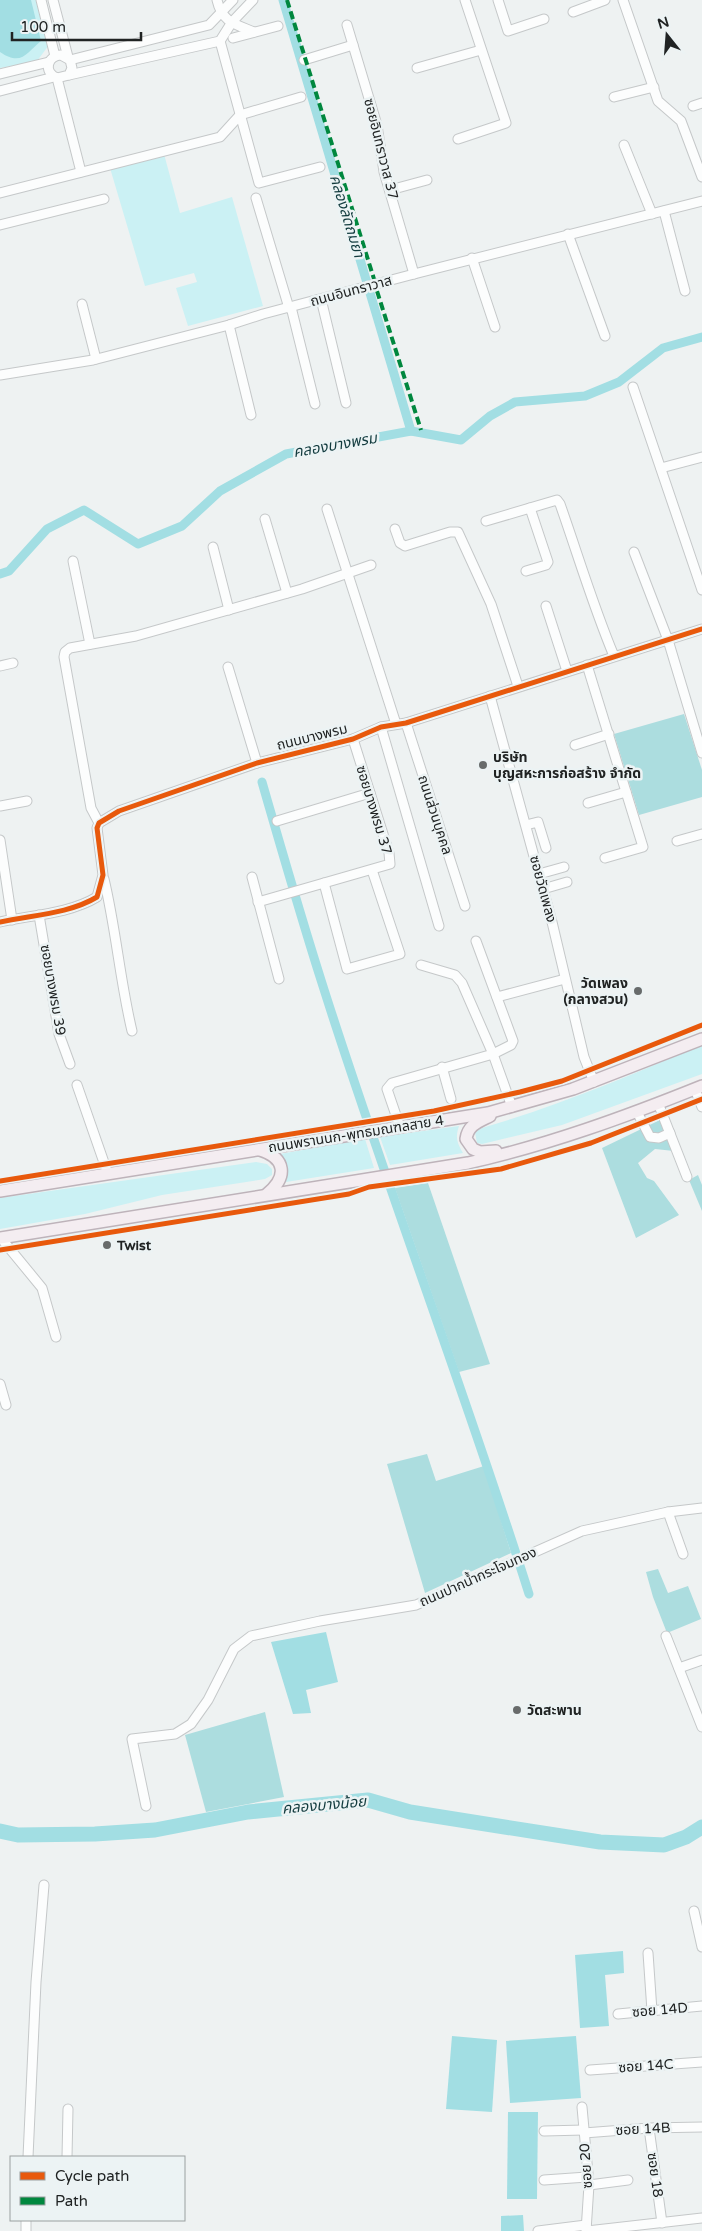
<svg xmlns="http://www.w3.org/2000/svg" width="702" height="2231" font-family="'Varela Round','Noto Sans Thai',sans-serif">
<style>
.green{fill:#cbf1f4}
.forest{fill:#acdddf}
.water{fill:#a2dee3}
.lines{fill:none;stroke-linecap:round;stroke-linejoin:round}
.canal{stroke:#a2dee3;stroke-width:9}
.river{stroke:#a2dee3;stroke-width:15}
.minor-casing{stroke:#c5c8c9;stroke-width:11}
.major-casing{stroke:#beb3ba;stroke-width:14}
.minor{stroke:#fcfdfd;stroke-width:9}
.major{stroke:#f4edf1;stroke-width:11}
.quiet{stroke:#00873e;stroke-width:4;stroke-dasharray:8 4;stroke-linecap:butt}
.cycleway-casing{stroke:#ecf3f4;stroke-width:8}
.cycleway{stroke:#e8590c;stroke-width:5}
.poi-dot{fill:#686b6b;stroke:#ecf3f4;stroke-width:2}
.labels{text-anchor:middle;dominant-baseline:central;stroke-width:5;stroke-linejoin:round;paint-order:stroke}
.street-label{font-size:14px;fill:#202323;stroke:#ecf3f4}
.poi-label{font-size:14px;font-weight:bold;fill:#202323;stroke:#ecf3f4;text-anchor:start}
.water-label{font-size:15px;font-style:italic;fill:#123b3e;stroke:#ecf3f4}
</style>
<rect width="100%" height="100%" fill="#eef2f2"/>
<g class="green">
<polygon points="0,0 37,0 49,45 37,61 0,68"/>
<polygon points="164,154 180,213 232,197 263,306 188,326 176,288 197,282 194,273 145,286 110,168"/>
<path d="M 702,1045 L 702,1074 L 562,1125 L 482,1144 L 477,1143 L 475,1132 L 482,1128 C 558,1106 629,1076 702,1045 Z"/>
<path d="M 459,1126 C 455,1137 457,1143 463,1153 L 390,1165 L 380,1137 Z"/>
<polygon points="365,1139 374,1168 286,1182 287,1172 280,1154"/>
<polygon points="256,1162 267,1164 272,1169 272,1175 265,1179 162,1195 85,1214 0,1229 0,1198"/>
</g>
<g class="forest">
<polygon points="684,714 702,770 702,797 639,815 614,734"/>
<polygon points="662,1119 674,1151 655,1149 638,1163 647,1178 654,1181 679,1215 636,1238 602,1148"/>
<polygon points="698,1175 702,1185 702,1211 689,1180"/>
<polygon points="428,1183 490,1364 459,1372 395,1188"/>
<polygon points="427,1454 436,1481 484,1466 511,1553 425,1593 387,1464"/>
<polygon points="658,1569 668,1593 688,1586 701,1619 667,1633 653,1597 646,1572"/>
<polygon points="265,1712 284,1797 206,1812 185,1735"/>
</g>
<g class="water">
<path d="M 0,0 L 31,0 L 41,41 C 27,52 22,67 0,52 Z"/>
<polygon points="326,1632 338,1682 306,1690 311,1713 293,1714 271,1642"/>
<polygon points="623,1951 624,1973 605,1975 609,2026 580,2028 575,1955"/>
<polygon points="452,2036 497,2040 492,2112 446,2109"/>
<polygon points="576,2036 581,2098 510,2103 506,2041"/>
<polygon points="508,2112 538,2112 537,2199 507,2199"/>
<polygon points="523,2215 524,2231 501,2231 501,2216"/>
</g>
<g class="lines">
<g class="canal">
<polyline points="283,0 411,431"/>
<polyline points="0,574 9,571 47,529 84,510 138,544 182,526 220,491 286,454 411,431 461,440 490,416 515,402 585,396 619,382 663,348 702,337"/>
<path d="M 262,782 C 281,848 300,914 321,980 C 386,1186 464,1388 529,1594"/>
</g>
<polyline class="river" points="0,1831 18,1835 95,1834 155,1830 248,1812 368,1800 410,1812 600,1842 664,1845 686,1837 702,1827"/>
<defs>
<g id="minor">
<polyline points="41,0 55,56"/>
<polyline points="53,0 68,57"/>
<path d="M 217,0 C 222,22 235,24 254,32"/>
<polyline points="498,0 508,31 544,19"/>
<polyline points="623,0 658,101 681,121 702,177"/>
<polyline points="573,12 605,0"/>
<polyline points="347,25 377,125 384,172 414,274"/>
<polyline points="233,38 278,26"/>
<polyline points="220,41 259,183 320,167"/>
<polyline points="70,60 209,25 233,0"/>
<polyline points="304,60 353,45"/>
<polyline points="417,68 481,50"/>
<polyline points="0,74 49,62"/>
<polyline points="69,75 220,41 232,22 253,0"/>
<path d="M 57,78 L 69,75 L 72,68 L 70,60 L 61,55 C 47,56 43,72 57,78 L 81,172"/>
<polyline points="0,91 54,77"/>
<polyline points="614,97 654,87"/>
<polyline points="693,106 702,103"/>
<polyline points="458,139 506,123 465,0"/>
<polyline points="624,145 652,214"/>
<polyline points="390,190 427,180"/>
<polyline points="0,193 220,137 240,115 301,97"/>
<polyline points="256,198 289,308"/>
<polyline points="664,211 685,291"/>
<polyline points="0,225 104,199"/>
<polyline points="568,234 605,336"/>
<polyline points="472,258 495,327"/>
<polyline points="321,299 346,403"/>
<polyline points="82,304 96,359"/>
<polyline points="291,307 315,404"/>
<polyline points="229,325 251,415"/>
<polyline points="0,375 93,360 229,325 263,314 414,274 702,201"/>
<polyline points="633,387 702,590"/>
<polyline points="661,468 702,457"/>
<polyline points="327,509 396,724"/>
<polyline points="265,519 287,593"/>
<path d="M 486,521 L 557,500 L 560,504 C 578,555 593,606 614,656"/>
<polyline points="395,529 400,543 405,546 450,532 458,532 491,604 518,686"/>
<polyline points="213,547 229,610"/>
<polyline points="634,552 668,640 702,753"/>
<polyline points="73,561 90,644"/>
<polyline points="526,571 546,565 548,562 530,508"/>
<polyline points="546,606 567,671"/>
<polyline points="587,665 643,847 605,858"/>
<polyline points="0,666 13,663"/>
<polyline points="228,667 257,763"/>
<polyline points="490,696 552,922 584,1057 594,1082"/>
<polyline points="406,723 465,906"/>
<polyline points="381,727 439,926"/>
<polyline points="575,745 609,734"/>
<polyline points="588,803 626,792"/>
<polyline points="0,806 27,801"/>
<polyline points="277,821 370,793"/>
<polyline points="99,823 91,808 64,657 65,652 70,648 136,636 302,589 371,565"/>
<polyline points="526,825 538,822 546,848"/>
<polyline points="0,840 12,920"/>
<polyline points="677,841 702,834"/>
<polyline points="539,874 564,867"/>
<polyline points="252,877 279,979"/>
<path d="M 104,879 C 116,929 120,981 132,1031"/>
<polyline points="324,883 347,969 400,954 372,870"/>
<polyline points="543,889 567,882"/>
<polyline points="258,902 390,864 389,853 353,739"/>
<polyline points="39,915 59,1034 70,1064"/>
<path d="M 0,922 C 31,915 69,914 97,897 L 103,875 L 97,828 L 99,823 L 119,811 L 257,763 L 353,739 L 381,727 L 406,723 L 702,629"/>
<polyline points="421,965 455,975 462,983 493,1054 512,1107"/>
<polyline points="497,997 565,979"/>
<polyline points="442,1067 451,1099"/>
<polyline points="77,1085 108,1174"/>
<polyline points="695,1089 702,1107"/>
<polyline points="658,1103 687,1177"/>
<polyline points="637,1112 650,1137 659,1138 670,1133"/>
<polyline points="400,1127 387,1089 392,1083 493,1054 511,1045 513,1041 476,941"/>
<polyline points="1,1238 42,1288 56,1337"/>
<polyline points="0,1384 6,1405"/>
<polyline points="668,1512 683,1554"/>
<polyline points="666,1636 702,1727"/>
<polyline points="679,1668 702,1660"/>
<polyline points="146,1806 132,1739 175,1734 191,1724 208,1700 234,1649 251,1636 320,1621 416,1605 582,1531 668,1512 702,1508"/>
<polyline points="694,1911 702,1947"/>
<polyline points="648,1953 652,2011"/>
<polyline points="618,2014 702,2006"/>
<polyline points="590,2070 702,2062"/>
<polyline points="582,2107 589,2185 586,2231"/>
<polyline points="649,2128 662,2223"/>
<polyline points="544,2131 584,2130"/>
<polyline points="584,2133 649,2128 702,2127"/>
<polyline points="28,2157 36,1982 44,1885"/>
<polyline points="67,2157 68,2109"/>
<polyline points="544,2180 587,2177"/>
<polyline points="589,2185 628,2180"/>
<polyline points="26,2220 26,2231"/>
<polyline points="538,2231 586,2225"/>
<polyline points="587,2231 702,2218"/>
</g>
<g id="major">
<path d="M 490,1116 C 478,1122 468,1125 466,1139 L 473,1149 L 480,1152 L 496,1151"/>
<path d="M 260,1150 C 286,1158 288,1177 267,1194"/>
<polyline points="0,1191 488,1113 573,1089 702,1039"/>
<path d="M 0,1238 L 468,1163 C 548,1145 625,1117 702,1086"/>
</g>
</defs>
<use href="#minor" class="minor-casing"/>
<use href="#major" class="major-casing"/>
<use href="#minor" class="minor"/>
<use href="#major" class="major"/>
<g class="quiet">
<polyline points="287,0 374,279"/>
<polyline points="377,291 421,430"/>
</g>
<defs>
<g id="cycleway">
<path d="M 0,922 C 31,915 69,914 97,897 L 103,875 L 97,828 L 99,823 L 119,811 L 257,763 L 353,739 L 381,727 L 406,723 L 702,629"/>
<polyline points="0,1181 434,1111 520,1092 562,1081 702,1025"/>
<polyline points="0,1250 349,1194 369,1187 501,1169 591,1143 702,1099"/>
</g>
</defs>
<use href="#cycleway" class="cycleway-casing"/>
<use href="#cycleway" class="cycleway"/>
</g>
<g class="poi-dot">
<circle cx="483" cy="765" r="5"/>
<circle cx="638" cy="991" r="5"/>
<circle cx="107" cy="1245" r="5"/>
<circle cx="517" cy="1710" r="5"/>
</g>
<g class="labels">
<g class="street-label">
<text transform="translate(381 149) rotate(76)">ซอยอินทราวาส 37</text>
<text transform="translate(351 291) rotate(-15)">ถนนอินทราวาส</text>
<text transform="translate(312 737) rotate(-14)">ถนนบางพรม</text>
<text transform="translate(374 810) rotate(73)">ซอยบางพรม 37</text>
<text transform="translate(435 815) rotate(72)">ถนนส่วนบุคคล</text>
<text transform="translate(543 889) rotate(75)">ซอยวัดเพลง</text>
<text transform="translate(53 990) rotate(80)">ซอยบางพรม 39</text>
<text transform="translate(356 1134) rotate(-9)">ถนนพรานนก-พุทธมณฑลสาย 4</text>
<text transform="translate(478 1577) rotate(-24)">ถนนปากน้ำกระโจมทอง</text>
<text transform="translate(660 2010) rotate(-5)">ซอย 14D</text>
<text transform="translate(646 2066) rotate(-4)">ซอย 14C</text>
<text transform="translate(643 2129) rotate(-3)">ซอย 14B</text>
<text transform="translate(586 2166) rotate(-94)">ซอย 20</text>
<text transform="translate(655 2175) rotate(82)">ซอย 18</text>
</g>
<g class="poi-label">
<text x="493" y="757">บริษัท<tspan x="493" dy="16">บุญสหะการก่อสร้าง จำกัด</tspan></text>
<text x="628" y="983" text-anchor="end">วัดเพลง<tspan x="628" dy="16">(กลางสวน)</tspan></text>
<text x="117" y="1245">Twist</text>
<text x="527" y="1710">วัดสะพาน</text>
</g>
<g class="water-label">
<text transform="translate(347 216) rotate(73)">คลองลัดถมยา</text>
<text transform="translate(335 445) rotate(-10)">คลองบางพรม</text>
<text transform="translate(324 1805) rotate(-5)">คลองบางน้อย</text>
</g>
</g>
<rect x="10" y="2156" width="175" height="65" fill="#ecf3f4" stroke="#9aa0a0"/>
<rect x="20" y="2172" width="25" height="8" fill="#e8590c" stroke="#9aa0a0"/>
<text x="55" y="2181" font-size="15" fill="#202323">Cycle path</text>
<rect x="20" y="2197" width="25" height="8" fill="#00873e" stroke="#9aa0a0"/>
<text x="55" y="2206" font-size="15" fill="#202323">Path</text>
<g transform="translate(667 35) rotate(343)" stroke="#ecf3f4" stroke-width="4" paint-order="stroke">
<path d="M0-4L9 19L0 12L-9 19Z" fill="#202323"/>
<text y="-8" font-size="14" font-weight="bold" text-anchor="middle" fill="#202323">N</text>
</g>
<path d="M12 32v8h129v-8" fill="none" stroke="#202323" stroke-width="2.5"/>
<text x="20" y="32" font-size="15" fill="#202323" stroke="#ecf3f4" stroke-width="4" paint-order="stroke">100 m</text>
</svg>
